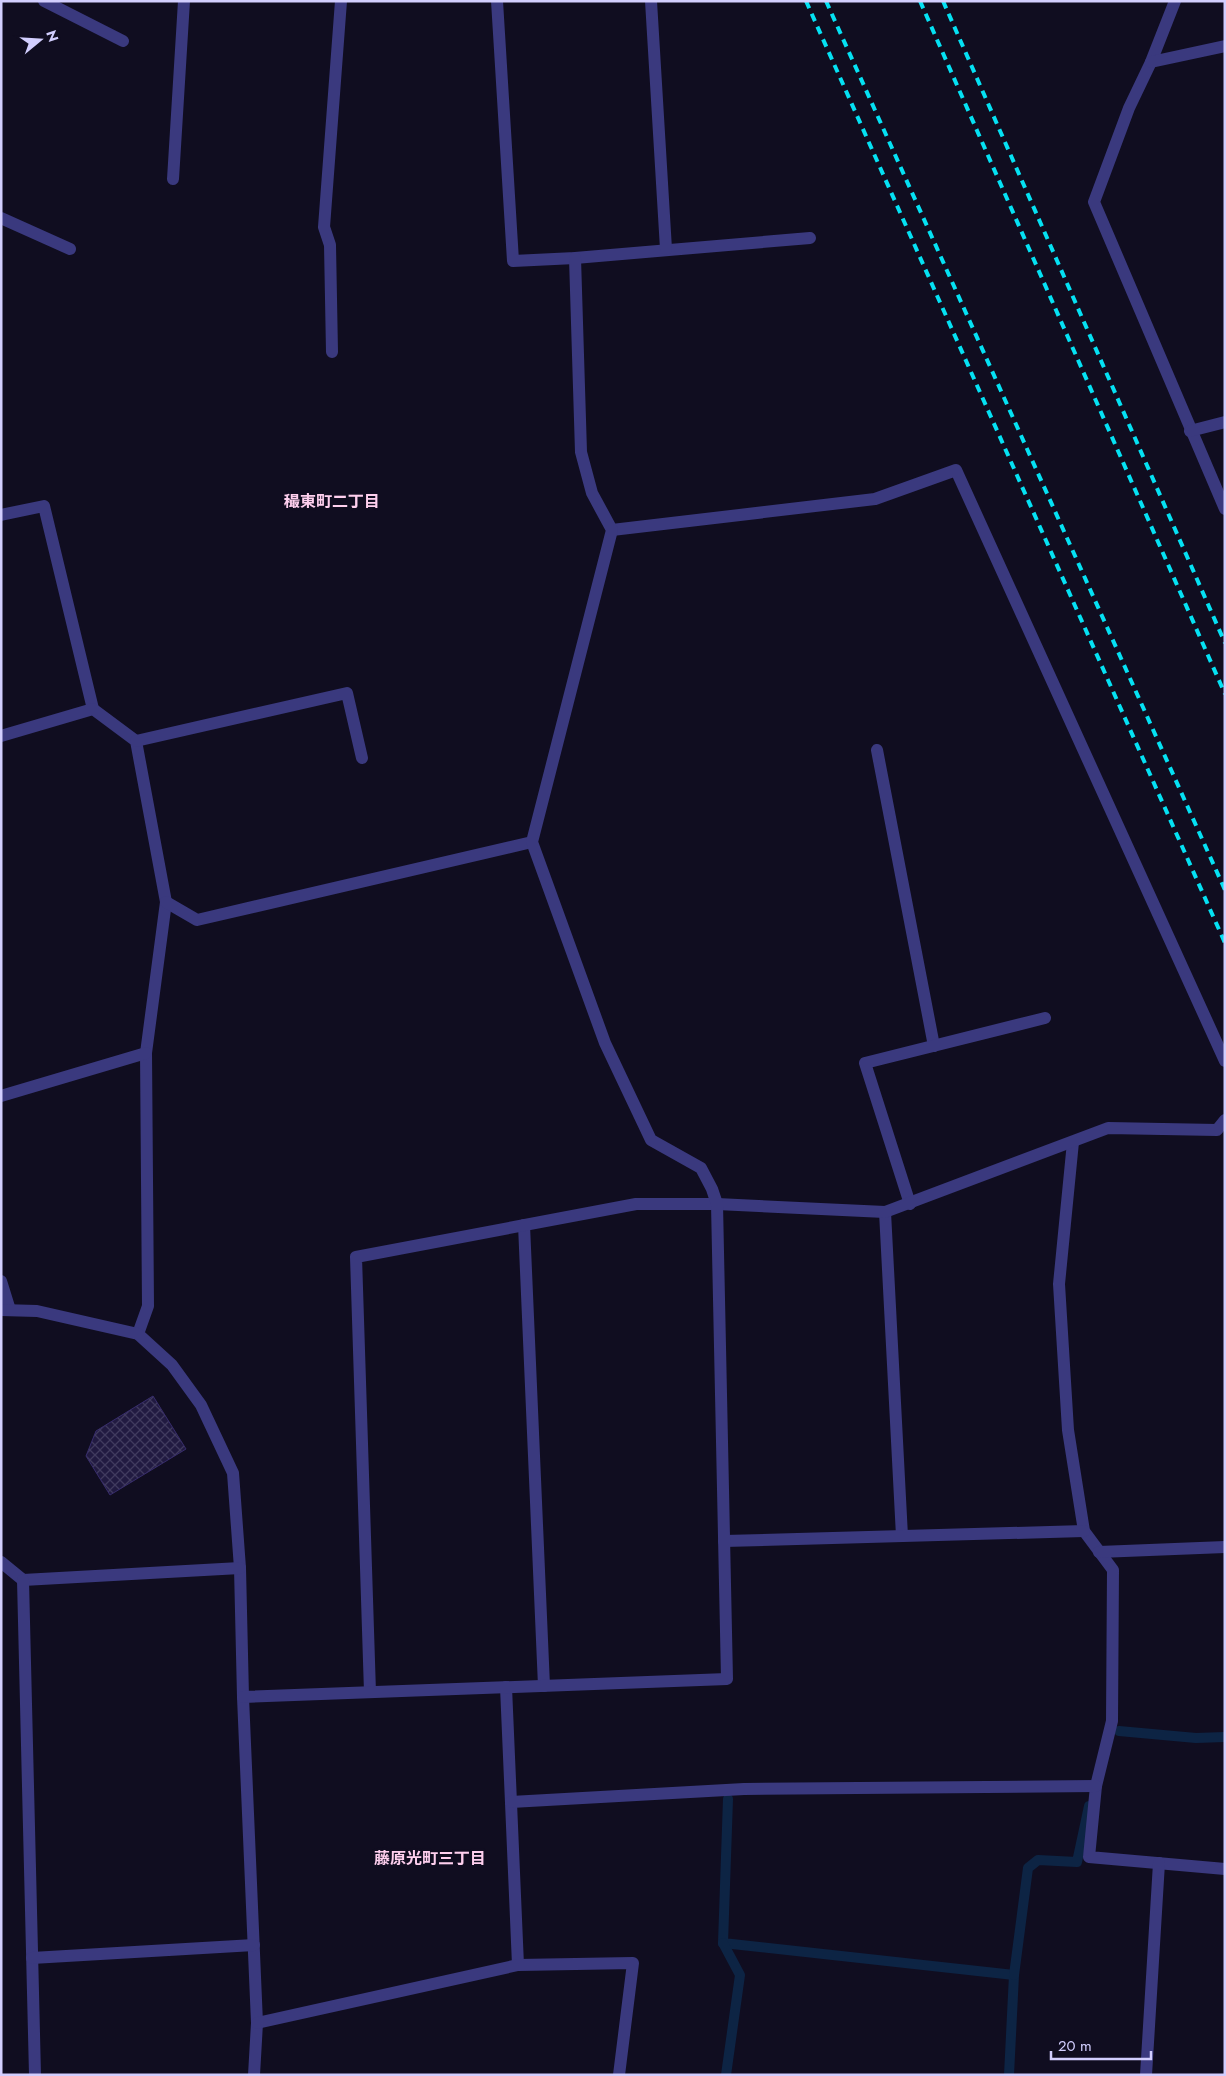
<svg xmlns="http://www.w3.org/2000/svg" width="1226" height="2076" font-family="Jost,'Noto Sans JP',sans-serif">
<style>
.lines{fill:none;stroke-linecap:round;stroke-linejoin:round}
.stream{stroke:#0d2444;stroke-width:10}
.building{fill:url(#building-cross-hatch);stroke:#372c6c}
.minor{stroke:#3a397e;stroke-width:12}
.rail{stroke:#05e1f3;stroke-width:4;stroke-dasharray:8 6;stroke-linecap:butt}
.labels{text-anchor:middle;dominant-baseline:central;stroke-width:4.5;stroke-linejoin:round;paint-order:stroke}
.neighbourhood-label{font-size:16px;font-weight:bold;fill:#fecfee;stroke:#100d20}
</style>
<defs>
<pattern id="building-cross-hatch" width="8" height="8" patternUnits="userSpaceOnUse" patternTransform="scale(1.25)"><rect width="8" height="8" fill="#211a41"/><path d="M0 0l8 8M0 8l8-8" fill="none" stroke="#403a5e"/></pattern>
</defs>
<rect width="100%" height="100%" fill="#100d20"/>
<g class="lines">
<g class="stream">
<polyline points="1119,1731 1196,1738 1225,1737"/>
<polyline points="728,1799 723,1943 1014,1975 1009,2075"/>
<polyline points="723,1943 740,1975 726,2075"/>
<polyline points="1014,1975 1028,1868 1038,1860 1077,1862 1089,1806"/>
</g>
</g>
<polygon class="building" points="153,1396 186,1449 110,1495 86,1456 96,1431"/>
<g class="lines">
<g class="minor">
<polyline points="44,1 123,41"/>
<polyline points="497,1 513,261 575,258 810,238"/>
<polyline points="651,1 666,249"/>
<polyline points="1175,1 1151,62 1129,108 1094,202 1225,509"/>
<polyline points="1151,62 1225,46"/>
<polyline points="173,179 184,1"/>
<polyline points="1,218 70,249"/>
<polyline points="332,352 330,245 324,227 341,1"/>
<polyline points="1190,431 1225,422"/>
<polyline points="1,515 44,506 93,709"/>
<polyline points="612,530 875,499 956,470 1225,1061"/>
<polyline points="1,736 93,709 136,741 166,902 146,1053 148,1306 138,1334"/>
<polyline points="136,741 347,693 362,758"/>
<polyline points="877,750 934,1046"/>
<polyline points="166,902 197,920 532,842"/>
<polyline points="1,1096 146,1053"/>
<polyline points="1073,1142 1059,1284 1068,1430 1084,1531 1113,1570 1112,1721 1096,1786 1089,1857 1225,1869"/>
<polyline points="910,1204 865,1063 1045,1018"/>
<polyline points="885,1212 902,1536"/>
<polyline points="524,1225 544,1686"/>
<polyline points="1,1281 10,1310"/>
<polyline points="1,1310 37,1311 138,1334 172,1365 201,1405 233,1473 240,1568 243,1697 257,2023 254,2075"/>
<polyline points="724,1541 1084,1531"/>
<polyline points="1099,1552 1225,1547"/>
<polyline points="1,1562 23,1580 240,1568"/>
<polyline points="23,1580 35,2075"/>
<polyline points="506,1687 518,1965"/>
<polyline points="370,1692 356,1257 636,1204 717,1204 885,1212 1108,1128 1217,1130 1225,1120"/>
<polyline points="243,1697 727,1679 717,1204 712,1189 701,1168 651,1140 605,1043 532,842 612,530 592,493 581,452 575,258"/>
<polyline points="511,1802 744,1789 1096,1786"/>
<polyline points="32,1958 254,1945"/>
<polyline points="257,2023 518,1965 633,1963 619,2075"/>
<polyline points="1146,2075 1159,1863"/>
</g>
<g class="rail">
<polyline points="806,1 1225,943"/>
<polyline points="826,1 1225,890"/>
<polyline points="920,1 1225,694"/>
<polyline points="943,1 1225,643"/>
</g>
</g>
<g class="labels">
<g class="neighbourhood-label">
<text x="332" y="501">穝東町二丁目</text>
<text x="430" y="1858">藤原光町三丁目</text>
</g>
</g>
<rect width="1226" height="2076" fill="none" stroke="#d2cefe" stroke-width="5"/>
<g transform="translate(40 40) rotate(72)" stroke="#100d20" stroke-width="4" paint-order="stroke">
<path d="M0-4L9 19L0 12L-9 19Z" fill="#d2cefe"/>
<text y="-8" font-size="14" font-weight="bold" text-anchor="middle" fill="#d2cefe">N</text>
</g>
<path d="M1051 2051v8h100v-8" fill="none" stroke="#d2cefe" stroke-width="2.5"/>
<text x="1058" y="2051" font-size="15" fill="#d2cefe" stroke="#100d20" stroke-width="4" paint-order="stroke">20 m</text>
</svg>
